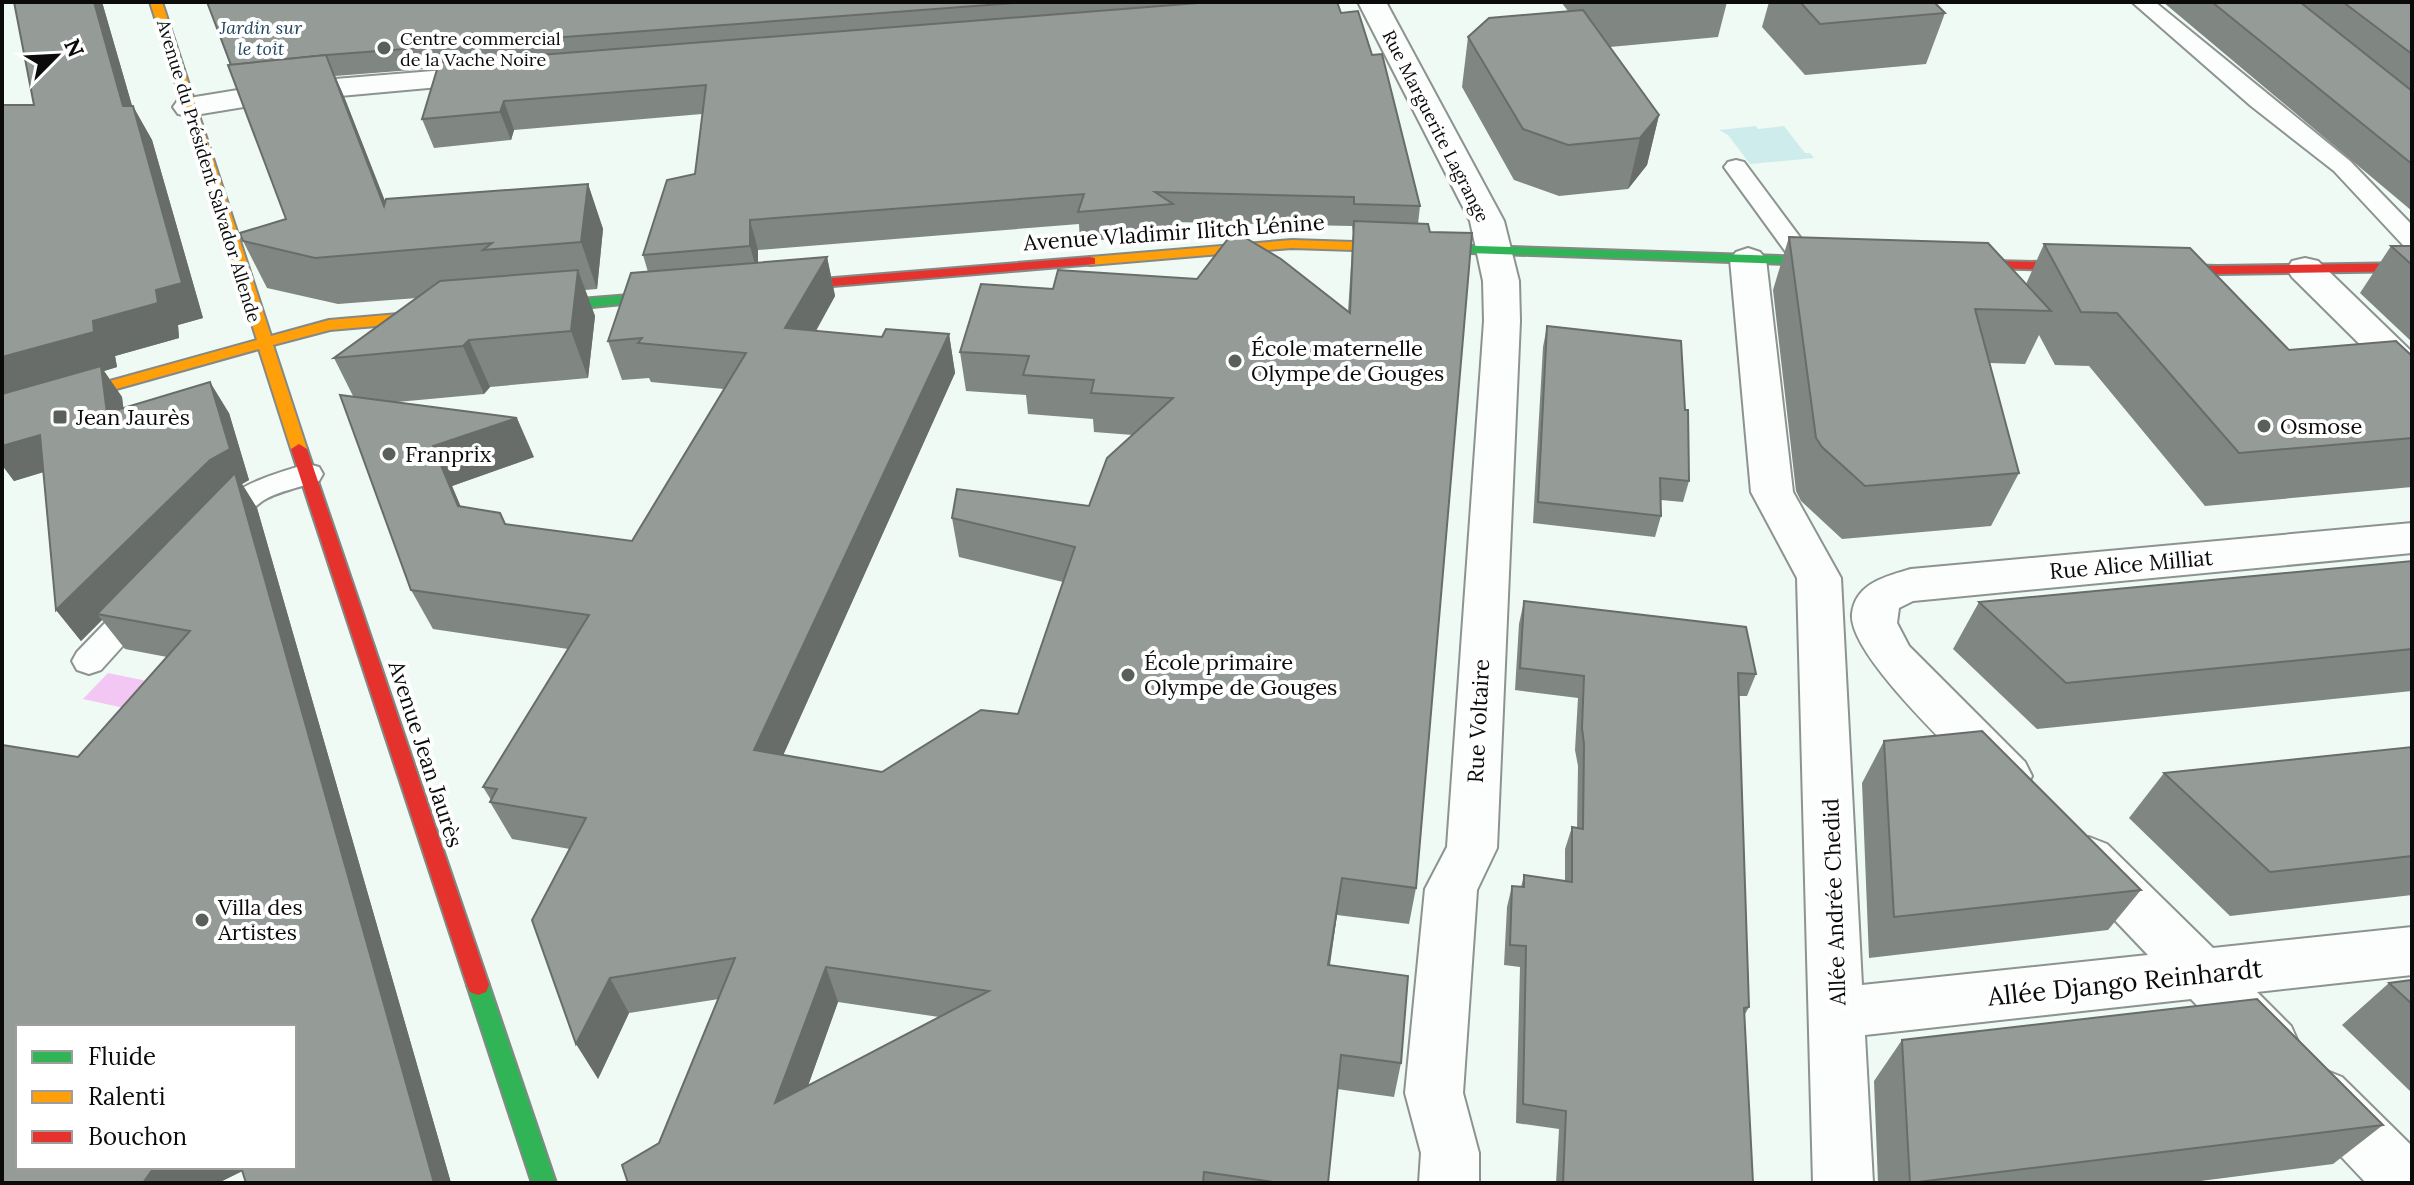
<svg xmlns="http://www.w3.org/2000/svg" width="2414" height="1185" font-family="Lora,serif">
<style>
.green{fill:#cfecec}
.water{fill:#f2c7f3}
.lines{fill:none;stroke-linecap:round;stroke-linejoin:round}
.lane-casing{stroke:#8d938f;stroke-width:4}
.street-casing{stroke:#8d938f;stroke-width:4}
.fast-casing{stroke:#848986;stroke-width:4}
.slow-casing{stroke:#848986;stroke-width:4}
.jam-casing{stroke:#848986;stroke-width:4}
.lane{fill:#fcfefd;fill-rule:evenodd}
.street{fill:#fcfefd;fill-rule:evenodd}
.fast{fill:#30b455;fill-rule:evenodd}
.slow{fill:#ff9f0a;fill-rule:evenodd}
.jam{fill:#e5322d;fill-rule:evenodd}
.wall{fill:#808682;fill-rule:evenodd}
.shaded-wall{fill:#686d6a}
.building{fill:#959c97;stroke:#686d6a;stroke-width:2;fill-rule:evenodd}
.poi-dot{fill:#5a5f5c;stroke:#fff;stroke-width:3}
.labels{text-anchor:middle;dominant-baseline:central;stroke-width:8;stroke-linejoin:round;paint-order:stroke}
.far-park-label{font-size:18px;font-style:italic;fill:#1f455f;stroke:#fff}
.far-poi-label{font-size:18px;fill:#0b0b0b;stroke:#fff;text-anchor:start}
.far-street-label{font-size:18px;fill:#0b0b0b;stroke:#fff}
.street-label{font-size:22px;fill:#0b0b0b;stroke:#fff}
.poi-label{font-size:22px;fill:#0b0b0b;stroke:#fff;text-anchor:start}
.near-street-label{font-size:26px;fill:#0b0b0b;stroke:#fff}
</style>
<rect width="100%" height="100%" fill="#eefaf3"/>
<polygon class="green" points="1756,126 1758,129 1784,126 1805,153 1810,153 1814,158 1750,164 1728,135 1719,130"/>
<polygon class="water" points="108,673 171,686 147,713 83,699"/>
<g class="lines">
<defs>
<g id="lane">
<polygon points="2132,2 2155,2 2350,161 2412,225 2412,248 2403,245 2334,171 2251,106"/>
<polygon points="1736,160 1744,162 1814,256 1818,261 1814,266 1796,266 1724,167 1728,162"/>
<path d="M 308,464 L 319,467 L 323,474 L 319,481 C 301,487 279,491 264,500 C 243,513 234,541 206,533 L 202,525 C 224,488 269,475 308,464 Z"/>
<polygon points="144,590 155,594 160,602 155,610 101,670 89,674 77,670 72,661 77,652 133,594"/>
</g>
<g id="street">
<polygon points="1358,2 1386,2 1504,221 1519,281 1520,321 1497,848 1477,890 1463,1093 1479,1153 1479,1183 1419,1183 1421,1153 1405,1093 1425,889 1447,847 1484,321 1483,281 1470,221"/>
<polygon points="494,66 505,69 509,75 505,81 274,102 189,116 178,114 173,107 178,100 189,98 274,84"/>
<polygon points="1748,248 1760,252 1766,259 1793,492 1841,578 1862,985 2148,955 2071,874 2063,859 2071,844 2089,837 2107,844 2213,948 2412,927 2412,975 2257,992 2291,1026 2299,1044 2291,1062 2271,1070 2251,1062 2191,999 1865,1035 1873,1183 1813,1183 1797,578 1751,492 1730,259 1736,252"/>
<polygon points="2305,258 2318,261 2412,352 2412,385 2398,382 2292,277 2287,269 2292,261"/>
<path d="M 2412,523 L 2412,553 L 1913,601 L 1899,608 L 1897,623 L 1909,646 L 2025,762 L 2032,776 L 2025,790 L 2008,796 L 1991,790 C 1961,758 1848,655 1852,614 C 1855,583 1887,576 1911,569 Z"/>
<polygon points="2322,1069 2342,1077 2412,1146 2412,1183 2366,1183 2302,1115 2293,1096 2302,1077"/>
</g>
<g id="fast">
<polygon points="1447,245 1842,258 1849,262 1842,266 1442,252 1442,246"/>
<polygon points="680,291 685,292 685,298 530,313 523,308 530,303"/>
<polygon points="478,975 486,978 489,985 556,1183 532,1183 467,985 470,978"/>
</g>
<g id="slow">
<polygon points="150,2 162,2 271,336 329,320 445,310 452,315 445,320 330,330 273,345 307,449 305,453 299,454 291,449 259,349 2,421 2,411 257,340"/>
<polygon points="1292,240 1447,245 1454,249 1447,253 1292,248 1090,265 1083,261 1090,257"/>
</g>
<g id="jam">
<polygon points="1090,257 1095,258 1095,264 773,291 766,287 773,283"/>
<polygon points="1950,260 2218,266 2412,263 2412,271 2218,274 1945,267 1945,261"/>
<polygon points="299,444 307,449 489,985 486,992 478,995 470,992 467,985 291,449"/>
</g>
</defs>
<use href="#lane" class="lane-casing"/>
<use href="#street" class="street-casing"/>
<use href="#fast" class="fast-casing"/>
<use href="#slow" class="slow-casing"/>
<use href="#jam" class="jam-casing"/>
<use href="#lane" class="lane"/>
<use href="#street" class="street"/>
<use href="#fast" class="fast"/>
<use href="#slow" class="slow"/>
<use href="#jam" class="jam"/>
</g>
<g class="wall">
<polygon points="102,2 132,106 152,140 203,318 178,325 179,338 115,356 117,367 104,371 122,397 123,408 229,413 249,480 242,484 257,508 451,1183 246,1183 242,1171 218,1183 2,1183 78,757 167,657 125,649 102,620 81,641 56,610 44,472 14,481 2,465 2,394 4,394 2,392 2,105 34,105"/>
<path d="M 207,2 L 1337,2 L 1420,206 L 1418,224 L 1416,888 L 1409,924 L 1337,915 L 1330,965 L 1401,1063 L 1394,1097 L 1337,1089 L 1328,1183 L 628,1183 L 659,1143 L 719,999 L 629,1013 L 598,1079 L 570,849 L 512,839 L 490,802 L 491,800 L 483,787 L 568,649 L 433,629 L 411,590 L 353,396 L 334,358 L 417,298 L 338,304 L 267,288 L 243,241 L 286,219 ZM 437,68 L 422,119 L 434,148 L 511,140 L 514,130 L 702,114 L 695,174 L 643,255 L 648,272 L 608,341 L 622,380 L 649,378 L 651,382 L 724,389 L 632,541 L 505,524 L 461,507 L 452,486 L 534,457 L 397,402 L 484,394 L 490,387 L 588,378 L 595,316 L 585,290 L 597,289 L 603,229 L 588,184 L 385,202 L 345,99 L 335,76 ZM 1174,222 L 1352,226 L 1353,233 L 1348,312 L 960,352 L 966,391 L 1026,395 L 1028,414 L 1093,419 L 1094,432 L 1133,435 L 1089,506 L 952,518 L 959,557 L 1063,582 L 1018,714 L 882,772 L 783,755 L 955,373 L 949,334 L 882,337 L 816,331 L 835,296 L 827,257 L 758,263 L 758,250 L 1079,224 L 1080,242 L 1174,233 ZM 838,1002 L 939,1017 L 808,1086 Z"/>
<polygon points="1561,2 1727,2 1718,37 1610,47 1659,115 1647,165 1628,189 1559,196 1514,180 1462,87 1468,37 1568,11"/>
<polygon points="1769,2 1934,2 1945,13 1926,64 1805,75 1762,27"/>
<polygon points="2163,2 2412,2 2412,211"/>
<polygon points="1789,237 2026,284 2044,244 2289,350 2412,356 2412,487 2205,506 2089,366 2055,365 2039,335 2025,364 1989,363 2019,473 1991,526 1842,539 1801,501 1796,491 1773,290"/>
<polygon points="2391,246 2412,246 2412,342 2360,293"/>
<polygon points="1547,326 1689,481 1683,502 1661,500 1661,516 1655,537 1533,523 1543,347"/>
<polygon points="2412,561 2412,691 2037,729 1953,649 1979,602"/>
<polygon points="1524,601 1756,674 1747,696 1739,696 1749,1007 1744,1016 1753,1183 1556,1183 1559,1129 1516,1123 1520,967 1504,965 1507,907 1512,886 1521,887 1524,875 1565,881 1565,849 1572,827 1577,828 1578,766 1575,750 1578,698 1515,690 1519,624"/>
<polygon points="1884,741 2141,890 2108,930 1869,958 1862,783"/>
<polygon points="2412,747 2412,895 2230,916 2129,818 2164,773"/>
<polygon points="2412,980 2412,1093 2342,1025 2389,983"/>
<polygon points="1902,1040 2383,1125 2333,1164 2185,1183 1878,1183 1874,1081"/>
</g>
<g class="shaded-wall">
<polygon points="94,2 102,2 142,140 123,106"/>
<polygon points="326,55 345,99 405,252 384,206"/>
<polygon points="504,101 514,130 511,140 500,112"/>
<polygon points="133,106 152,140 203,318 178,325 179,338 115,356 117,367 104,371 122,397 128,444 7,398 2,392 2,357 93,321"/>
<polygon points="1659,115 1647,165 1628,189 1640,138"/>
<polygon points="588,184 603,229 597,289 581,242"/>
<polygon points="750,220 758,250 758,275 750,246"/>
<polygon points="827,257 835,296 795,368 785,328"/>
<polygon points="578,270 595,316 588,378 571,331"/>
<polygon points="949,334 955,373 768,789 754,750"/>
<polygon points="469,340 490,387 484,394 463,346"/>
<polygon points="210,382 229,413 249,480 242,484 257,508 451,1183 434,1183 239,486 97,614 102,620 81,641 56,610"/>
<polygon points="517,418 534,457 452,486 477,546 458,506 433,446"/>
<polygon points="40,435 63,466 14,481 2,465 2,446"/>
<polygon points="1342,878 1337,915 1324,1001 1328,965"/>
<polygon points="826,967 838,1002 790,1136 775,1103"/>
<polygon points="610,978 629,1013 598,1079 576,1044"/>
<polygon points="158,1167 251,1167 218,1183 143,1183 152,1170"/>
</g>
<g class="building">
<polygon points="14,2 94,2 123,106 133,106 182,283 156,290 158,303 93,321 94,332 2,357 2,105 34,105"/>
<polygon points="207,2 1027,2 326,55 231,65"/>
<polygon points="1211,2 1337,2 1341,13 1358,11 1372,55 1382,54 1420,206 1354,204 1354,197 1155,192 1173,204 1078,212 1084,194 750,220 750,246 643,255 667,180 695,174 706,85 504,101 500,112 422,119 439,63"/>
<polygon points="1800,2 1934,2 1945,13 1820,24"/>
<polygon points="2212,2 2300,2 2412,91 2412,164"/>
<polygon points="2343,2 2412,2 2412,54"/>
<polygon points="1583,10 1659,115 1640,138 1568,145 1523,129 1468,37 1489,18"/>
<polygon points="326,55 384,206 386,199 588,184 581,242 483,250 492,243 315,258 243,241 240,233 286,219 228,65"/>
<path d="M 1354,221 L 1428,224 L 1430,232 L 1472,233 L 1416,888 L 1342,878 L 1328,965 L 1408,976 L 1401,1063 L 1341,1055 L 1328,1183 L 1280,1183 L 1204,1172 L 1203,1183 L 628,1183 L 622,1165 L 659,1143 L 735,958 L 610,978 L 576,1044 L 532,920 L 586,818 L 490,802 L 497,789 L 483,787 L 589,615 L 411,590 L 340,395 L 517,418 L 433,446 L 458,506 L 500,513 L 505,524 L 632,541 L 746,353 L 638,343 L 642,338 L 608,341 L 631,273 L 827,257 L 785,328 L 882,337 L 886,329 L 949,334 L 754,750 L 882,772 L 981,710 L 1018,714 L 1075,547 L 952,518 L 957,489 L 1089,506 L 1107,458 L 1173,398 L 1091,393 L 1094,380 L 1023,375 L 1029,356 L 960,352 L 981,284 L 1053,289 L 1058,270 L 1197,279 L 1234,231 L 1281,259 L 1350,313 ZM 826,967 L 989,991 L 775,1103 Z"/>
<polygon points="1789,237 1988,243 2051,311 1975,309 2019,473 1865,486 1822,447 1816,438"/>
<polygon points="2044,244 2190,248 2289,350 2396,341 2412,356 2412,438 2239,453 2117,313 2081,312"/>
<polygon points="2391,246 2412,246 2412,265"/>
<polygon points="578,270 571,331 469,340 463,346 334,358 440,281"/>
<polygon points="1547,326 1681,341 1685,410 1688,410 1689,481 1660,478 1661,516 1538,502"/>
<polygon points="101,366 107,413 210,382 230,449 210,460 56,610 40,435 2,446 2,394"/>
<polygon points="235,473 434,1183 246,1183 241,1167 294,1167 294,1027 18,1027 18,1167 158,1167 152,1170 143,1183 2,1183 2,745 78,757 190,631 97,614"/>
<polygon points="2412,561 2412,649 2066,683 1979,602"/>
<polygon points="1524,601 1746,627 1756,674 1738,673 1749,1007 1744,1008 1753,1183 1563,1183 1566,1111 1523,1104 1526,946 1510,945 1512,886 1524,887 1524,875 1572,882 1572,827 1583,829 1584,744 1582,728 1584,676 1520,668"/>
<polygon points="1982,731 2141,890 1894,917 1884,741"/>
<polygon points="2412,747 2412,856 2270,872 2164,773"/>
<polygon points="2412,980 2412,1004 2389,983"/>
<polygon points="2257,999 2383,1125 1910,1183 1902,1040"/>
</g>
<g class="poi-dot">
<circle cx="384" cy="48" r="8"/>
<circle cx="1235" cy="361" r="8"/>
<rect x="52" y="409" width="16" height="16" rx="4"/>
<circle cx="2264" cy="426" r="8"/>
<circle cx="389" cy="454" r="8"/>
<circle cx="1128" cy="675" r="8"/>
<circle cx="202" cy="920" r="8"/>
</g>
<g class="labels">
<g class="far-park-label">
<text x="261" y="27">Jardin sur<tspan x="261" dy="21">le toit</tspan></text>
</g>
<g class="far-poi-label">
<text x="400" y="38">Centre commercial<tspan x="400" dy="21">de la Vache Noire</tspan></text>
</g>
<g class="far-street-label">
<text transform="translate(1436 126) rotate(63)">Rue Marguerite Lagrange</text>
<text transform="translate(209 171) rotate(73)">Avenue du Président Salvador Allende</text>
</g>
<g class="street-label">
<text transform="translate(1174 232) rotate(-4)">Avenue Vladimir Ilitch Lénine</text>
<text transform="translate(2131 564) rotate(-5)">Rue Alice Milliat</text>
<text transform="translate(1478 721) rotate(-87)">Rue Voltaire</text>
<text transform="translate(426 754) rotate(72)">Avenue Jean Jaurès</text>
<text transform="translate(1834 902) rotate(-92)">Allée Andrée Chedid</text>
</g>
<g class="poi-label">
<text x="1251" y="348">École maternelle<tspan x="1251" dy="25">Olympe de Gouges</tspan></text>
<text x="76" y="417">Jean Jaurès</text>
<text x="2280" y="426">Osmose</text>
<text x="405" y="454">Franprix</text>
<text x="1144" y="662">École primaire<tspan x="1144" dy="25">Olympe de Gouges</tspan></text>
<text x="218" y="907">Villa des<tspan x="218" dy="25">Artistes</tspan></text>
</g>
<g class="near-street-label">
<text transform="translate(2125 982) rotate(-6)">Allée Django Reinhardt</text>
</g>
</g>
<rect width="2414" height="1185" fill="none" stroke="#0b0b0b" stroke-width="8"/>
<rect x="16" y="1025" width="280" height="144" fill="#ffffff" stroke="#9d9d9d" stroke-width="2"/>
<rect x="32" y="1051" width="40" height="12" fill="#30b455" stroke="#9d9d9d" stroke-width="2"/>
<text x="88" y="1065" font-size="24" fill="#0b0b0b">Fluide</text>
<rect x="32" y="1091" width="40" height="12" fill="#ff9f0a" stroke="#9d9d9d" stroke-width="2"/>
<text x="88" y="1105" font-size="24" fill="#0b0b0b">Ralenti</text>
<rect x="32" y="1131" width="40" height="12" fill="#e5322d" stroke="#9d9d9d" stroke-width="2"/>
<text x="88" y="1145" font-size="24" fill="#0b0b0b">Bouchon</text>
<g transform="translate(56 56) rotate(66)" stroke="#ffffff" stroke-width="6" paint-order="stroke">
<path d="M0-6L14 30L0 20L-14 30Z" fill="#0b0b0b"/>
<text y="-12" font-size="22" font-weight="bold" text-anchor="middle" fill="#0b0b0b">N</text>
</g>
</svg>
